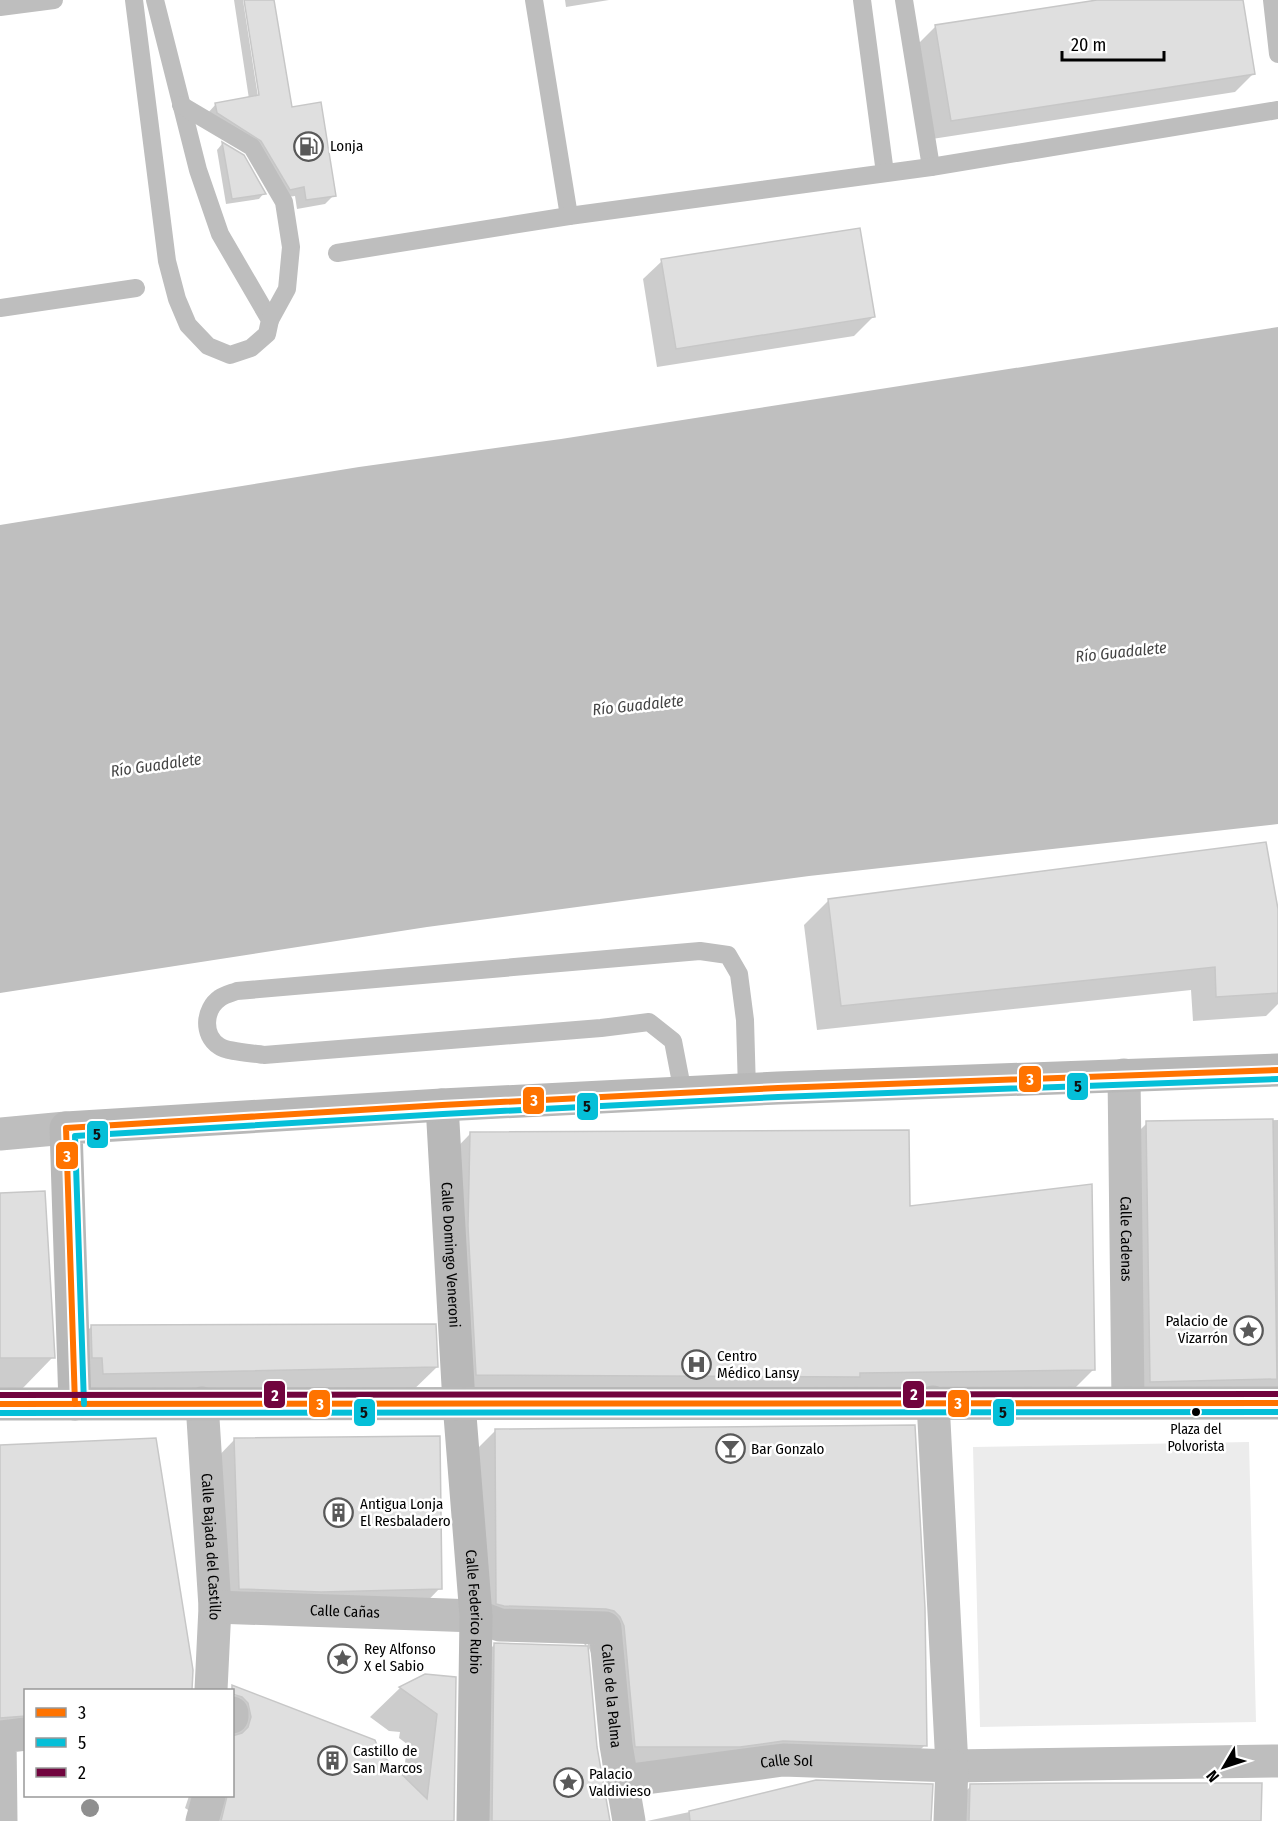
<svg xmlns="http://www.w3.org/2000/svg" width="1278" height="1821" font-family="'Fira Sans Condensed',sans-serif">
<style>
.green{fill:#ececec}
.water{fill:#bfbfbf}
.shadow{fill:#0003}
.building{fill:#dfdfdf;stroke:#c7c7c7;stroke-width:1.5}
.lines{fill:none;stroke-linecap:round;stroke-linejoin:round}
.lane{stroke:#bebebe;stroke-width:18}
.street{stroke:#bebebe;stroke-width:33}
.secondary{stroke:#b8b8b8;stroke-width:33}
.bus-1-casing{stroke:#fff;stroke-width:10}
.bus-2-casing{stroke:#fff;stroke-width:10}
.bus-3-casing{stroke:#fff;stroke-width:10}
.bus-1{stroke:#ff7300;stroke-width:6}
.bus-2{stroke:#05bfd8;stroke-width:6}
.bus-3{stroke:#71043e;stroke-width:6}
.tree{fill:#8f8f8f}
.bus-dot{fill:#000;stroke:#fff;stroke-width:2}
.labels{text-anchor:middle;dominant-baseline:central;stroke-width:5;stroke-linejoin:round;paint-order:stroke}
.bus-label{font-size:14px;fill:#000;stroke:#fff}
.poi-label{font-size:15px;fill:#000;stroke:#fff;text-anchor:start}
.street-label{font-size:15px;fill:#000;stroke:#fff}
.water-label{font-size:16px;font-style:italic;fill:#444;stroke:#fff}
.line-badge{stroke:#fff;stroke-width:2}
.badge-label{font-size:16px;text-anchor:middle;font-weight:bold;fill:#fff}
.pale-badge-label{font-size:16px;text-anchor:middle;font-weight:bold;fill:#111}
</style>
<rect width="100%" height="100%" fill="#fff"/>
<polygon class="green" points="1249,1442 1256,1722 980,1727 973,1447"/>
<polygon class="water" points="1278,327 1278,824 809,876 427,927 0,993 0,525 359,467 561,439"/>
<g class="shadow">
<polygon points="234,0 243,0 259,103 262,103 246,0 273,0 290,108 334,195 325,204 297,209 295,196 280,198 249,147 207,114 216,104 249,99"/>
<polygon points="565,0 609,0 566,7"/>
<polygon points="1107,0 1241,0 1253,74 1235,92 932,139 917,45 936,26"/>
<polygon points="222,144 243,156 264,193 259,199 226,204 217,150"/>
<polygon points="662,261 873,317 854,336 657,367 643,279"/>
<polygon points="828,901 1278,918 1278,1004 1266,1016 1193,1021 1191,990 817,1030 804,925"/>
<polygon points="1278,1120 1278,1399 1117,1415 1113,1157 1147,1123"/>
<polygon points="470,1134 908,1208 1094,1369 1060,1403 443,1408 437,1168"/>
<polygon points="0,1195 53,1357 20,1391 0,1391"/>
<polygon points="92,1326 437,1367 403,1400 59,1391 58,1360"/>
<polygon points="495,1431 925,1745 894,1777 751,1772 708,1777 604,1778 593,1658 587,1643 586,1646 582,1642 472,1637 464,1462"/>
<polygon points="235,1439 440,1588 416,1613 215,1613 211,1464"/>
<polygon points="0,1446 192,1670 192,1690 26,1690 26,1745 0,1749"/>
<polygon points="495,1644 596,1747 608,1821 463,1821 465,1674"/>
<polygon points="426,1675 455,1678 453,1821 399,1821 407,1744 399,1738 400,1732 389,1731 370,1717 400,1688"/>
<polygon points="241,1690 376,1821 197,1821 193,1813 185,1808 189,1796 232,1796 232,1699"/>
<polygon points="971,1786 1260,1821 941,1821 941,1816"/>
<polygon points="713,1807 930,1821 647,1821"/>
</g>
<g class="building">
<polygon points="244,0 274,0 292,107 321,102 336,196 306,200 304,187 290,190 261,141 217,113 215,103 259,95"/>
<polygon points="1097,0 1243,0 1255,74 951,121 935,25"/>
<polygon points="222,142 244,155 266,194 232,199"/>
<polygon points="860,228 875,317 676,349 661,259"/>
<polygon points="1266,842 1278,909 1278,993 1216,997 1215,967 841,1006 828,899"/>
<polygon points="1273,1119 1277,1379 1150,1382 1146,1121"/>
<polygon points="909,1130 910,1206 1092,1184 1095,1370 860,1373 860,1377 476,1375 468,1226 470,1132"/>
<polygon points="45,1191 55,1358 0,1358 0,1193"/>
<polygon points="436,1324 438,1367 103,1374 102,1358 92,1358 91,1325"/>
<polygon points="915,1425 925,1608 927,1746 783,1741 740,1747 635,1747 624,1626 620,1617 614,1611 606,1609 504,1606 496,1604 495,1429"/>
<polygon points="440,1436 442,1589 321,1592 239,1589 234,1438"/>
<polygon points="156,1438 193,1670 192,1690 26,1690 26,1716 0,1718 0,1445"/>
<polygon points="494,1643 588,1646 597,1747 610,1821 492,1821"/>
<polygon points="425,1674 456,1677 454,1821 221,1821 227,1796 232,1796 232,1736 242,1733 248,1727 251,1717 248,1703 242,1697 232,1694 232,1685 375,1740 380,1753 427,1799 437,1714 399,1687"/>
<polygon points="816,1780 933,1784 931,1821 690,1821 689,1811"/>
<polygon points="1088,1783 1262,1783 1261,1821 969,1821 970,1784"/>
</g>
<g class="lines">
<g class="lane">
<polyline points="134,0 167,261 177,299 188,325 208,346 230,355 251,348 267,334 270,320 220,234 198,170 155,0"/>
<polyline points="534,0 569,216"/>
<polyline points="862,0 885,173"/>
<polyline points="904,0 931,167"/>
<polyline points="1272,0 1278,54"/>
<polyline points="0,7 54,0"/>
<polyline points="181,105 252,147 284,202 291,247 287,289 270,320"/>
<polyline points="337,253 569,216 931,167 1278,110"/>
<polyline points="0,308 136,288"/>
<path d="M 683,1093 L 673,1041 L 649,1022 L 601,1028 L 264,1055 C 253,1053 227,1052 219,1046 C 202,1035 204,1009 220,998 C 224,995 232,993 237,991 L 700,951 L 728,955 L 739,974 L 745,1020 L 747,1090"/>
</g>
<g class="street">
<path id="s1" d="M 1124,1075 L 1128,1402"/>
<polyline points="0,1134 66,1128"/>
<polyline points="933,1402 952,1766 1278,1761"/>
<path id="s2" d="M 202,1403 L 215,1607 L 211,1690"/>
<path id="s3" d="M 215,1607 L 476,1616 L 500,1625 L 605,1628 L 616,1745 L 629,1821"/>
<polyline points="232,1713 232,1717"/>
<path id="s4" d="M 623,1781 L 783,1760 L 952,1766 L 950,1821"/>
<polyline points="1,1821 0,1737 26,1734"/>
<polyline points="202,1821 209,1796"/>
</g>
<g class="secondary">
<path id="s5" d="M 442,1105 L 459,1403 L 476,1616 L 473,1821"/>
<polyline points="0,1404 1278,1403"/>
<polyline points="75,1404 66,1128 442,1105 778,1088 1278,1070"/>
</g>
<defs>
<g id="bus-1">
<polyline points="0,1404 1278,1403"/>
<polyline points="75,1404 66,1128 442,1105 778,1088 1278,1070"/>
</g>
<g id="bus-2">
<polyline points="84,1404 75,1136 443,1114 778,1097 1278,1079"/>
<polyline points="0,1413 1278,1412"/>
</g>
<polyline id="bus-3" points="0,1395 1278,1394"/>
</defs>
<use href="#bus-1" class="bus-1-casing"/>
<use href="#bus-2" class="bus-2-casing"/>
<use href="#bus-3" class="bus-3-casing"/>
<use href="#bus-1" class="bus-1"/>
<use href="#bus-2" class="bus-2"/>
<use href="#bus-3" class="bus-3"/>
</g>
<circle class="tree" cx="90" cy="1808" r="9"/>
<defs>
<symbol id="fuel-ring" viewBox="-11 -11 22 22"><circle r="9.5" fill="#fff" stroke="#595959" stroke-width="1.5"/><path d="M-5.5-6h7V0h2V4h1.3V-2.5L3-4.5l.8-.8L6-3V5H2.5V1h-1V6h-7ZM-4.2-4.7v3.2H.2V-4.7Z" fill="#595959"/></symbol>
<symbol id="sight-ring" viewBox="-11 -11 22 22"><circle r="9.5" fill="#fff" stroke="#595959" stroke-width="1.5"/><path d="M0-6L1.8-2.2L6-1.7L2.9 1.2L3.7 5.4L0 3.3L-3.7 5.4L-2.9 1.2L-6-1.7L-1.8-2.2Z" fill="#595959"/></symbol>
<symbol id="hospital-ring" viewBox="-11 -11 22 22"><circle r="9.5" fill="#fff" stroke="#595959" stroke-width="1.5"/><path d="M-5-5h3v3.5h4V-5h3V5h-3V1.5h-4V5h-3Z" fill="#595959"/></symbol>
<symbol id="bar-ring" viewBox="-11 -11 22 22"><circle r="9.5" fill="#fff" stroke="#595959" stroke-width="1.5"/><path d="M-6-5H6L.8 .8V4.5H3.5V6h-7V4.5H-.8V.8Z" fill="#595959"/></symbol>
<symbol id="building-ring" viewBox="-11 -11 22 22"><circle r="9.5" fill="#fff" stroke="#595959" stroke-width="1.5"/><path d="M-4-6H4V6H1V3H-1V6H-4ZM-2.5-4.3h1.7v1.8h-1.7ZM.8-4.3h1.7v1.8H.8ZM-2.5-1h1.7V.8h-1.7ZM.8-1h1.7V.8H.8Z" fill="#595959"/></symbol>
</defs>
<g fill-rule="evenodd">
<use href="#fuel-ring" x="292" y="130" width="33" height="33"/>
<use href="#sight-ring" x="1232" y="1314" width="33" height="33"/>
<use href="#hospital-ring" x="680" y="1348" width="33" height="33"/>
<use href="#bar-ring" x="714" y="1432" width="33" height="33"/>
<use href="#building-ring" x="322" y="1496" width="33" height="33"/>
<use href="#sight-ring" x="326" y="1642" width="33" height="33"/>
<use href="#building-ring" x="316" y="1744" width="33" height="33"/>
<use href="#sight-ring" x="552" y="1766" width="33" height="33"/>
</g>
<circle class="bus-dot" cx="1196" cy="1412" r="5"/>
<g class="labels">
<g class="bus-label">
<text x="1196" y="1429">Plaza del<tspan x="1196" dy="17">Polvorista</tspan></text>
</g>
<g class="poi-label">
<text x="330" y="146">Lonja</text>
<text x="1228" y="1321" text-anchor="end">Palacio de<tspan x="1228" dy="17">Vizarrón</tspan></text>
<text x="717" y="1356">Centro<tspan x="717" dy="17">Médico Lansy</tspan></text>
<text x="751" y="1449">Bar Gonzalo</text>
<text x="360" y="1504">Antigua Lonja<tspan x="360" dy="17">El Resbaladero</tspan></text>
<text x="364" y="1649">Rey Alfonso<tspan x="364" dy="17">X el Sabio</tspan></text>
<text x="353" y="1751">Castillo de<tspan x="353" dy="17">San Marcos</tspan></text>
<text x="589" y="1774">Palacio<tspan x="589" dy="17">Valdivieso</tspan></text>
</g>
<g class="street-label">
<text stroke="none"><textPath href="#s1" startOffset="164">Calle Cadenas</textPath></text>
<text stroke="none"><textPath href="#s5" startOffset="150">Calle Domingo Veneroni</textPath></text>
<text stroke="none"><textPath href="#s2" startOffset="144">Calle Bajada del Castillo</textPath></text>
<text stroke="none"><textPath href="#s3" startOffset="130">Calle Cañas</textPath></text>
<text stroke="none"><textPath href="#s5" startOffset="508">Calle Federico Rubio</textPath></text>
<text stroke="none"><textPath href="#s3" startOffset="460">Calle de la Palma</textPath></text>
<text stroke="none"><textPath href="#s4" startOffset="165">Calle Sol</textPath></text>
</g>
<g class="water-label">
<text transform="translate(1121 652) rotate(-6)">Río Guadalete</text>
<text transform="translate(638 705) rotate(-6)">Río Guadalete</text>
<text transform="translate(156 765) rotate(-8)">Río Guadalete</text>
</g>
</g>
<g class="line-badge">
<rect x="1018" y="1065" width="24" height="28" rx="6" fill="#ff7300"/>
<rect x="1066" y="1072" width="23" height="29" rx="6" fill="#05bfd8"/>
<rect x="522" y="1086" width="23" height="29" rx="6" fill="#ff7300"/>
<rect x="576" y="1092" width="23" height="29" rx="6" fill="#05bfd8"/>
<rect x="86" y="1120" width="23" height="29" rx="6" fill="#05bfd8"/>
<rect x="55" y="1141" width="24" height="29" rx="6" fill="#ff7300"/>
<rect x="902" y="1380" width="23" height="29" rx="6" fill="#71043e"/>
<rect x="263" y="1380" width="23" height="29" rx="6" fill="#71043e"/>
<rect x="947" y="1389" width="23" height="29" rx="6" fill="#ff7300"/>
<rect x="308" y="1389" width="23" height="29" rx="6" fill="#ff7300"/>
<rect x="992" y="1398" width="23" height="29" rx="6" fill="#05bfd8"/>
<rect x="353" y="1398" width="23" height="29" rx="6" fill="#05bfd8"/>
</g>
<g class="badge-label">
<text x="1030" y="1085">3</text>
<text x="534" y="1106">3</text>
<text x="67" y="1162">3</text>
<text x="914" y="1400">2</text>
<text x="275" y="1401">2</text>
<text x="958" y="1409">3</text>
<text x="320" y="1410">3</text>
</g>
<g class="pale-badge-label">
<text x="1078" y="1092">5</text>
<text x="587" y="1112">5</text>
<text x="97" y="1140">5</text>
<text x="1003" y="1418">5</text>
<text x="364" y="1418">5</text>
</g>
<rect x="24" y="1689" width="210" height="108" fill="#ffffff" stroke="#999999" stroke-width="1.5"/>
<rect x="36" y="1708" width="30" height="9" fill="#ff7300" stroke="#999999" stroke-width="1.5"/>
<text x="78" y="1719" font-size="18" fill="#000000">3</text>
<rect x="36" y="1738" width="30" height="9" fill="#05bfd8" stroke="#999999" stroke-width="1.5"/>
<text x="78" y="1749" font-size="18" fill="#000000">5</text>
<rect x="36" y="1768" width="30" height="9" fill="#71043e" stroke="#999999" stroke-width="1.5"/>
<text x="78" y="1779" font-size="18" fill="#000000">2</text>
<g transform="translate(1224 1767) rotate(231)" stroke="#ffffff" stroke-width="4.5" paint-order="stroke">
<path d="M0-4.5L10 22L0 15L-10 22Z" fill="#000000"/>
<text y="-9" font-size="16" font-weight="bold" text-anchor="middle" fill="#000000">N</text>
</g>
<path d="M1062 51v9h102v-9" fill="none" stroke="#000000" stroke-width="3"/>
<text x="1071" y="51" font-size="18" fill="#000000" stroke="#ffffff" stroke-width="4.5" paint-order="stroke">20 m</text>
</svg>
